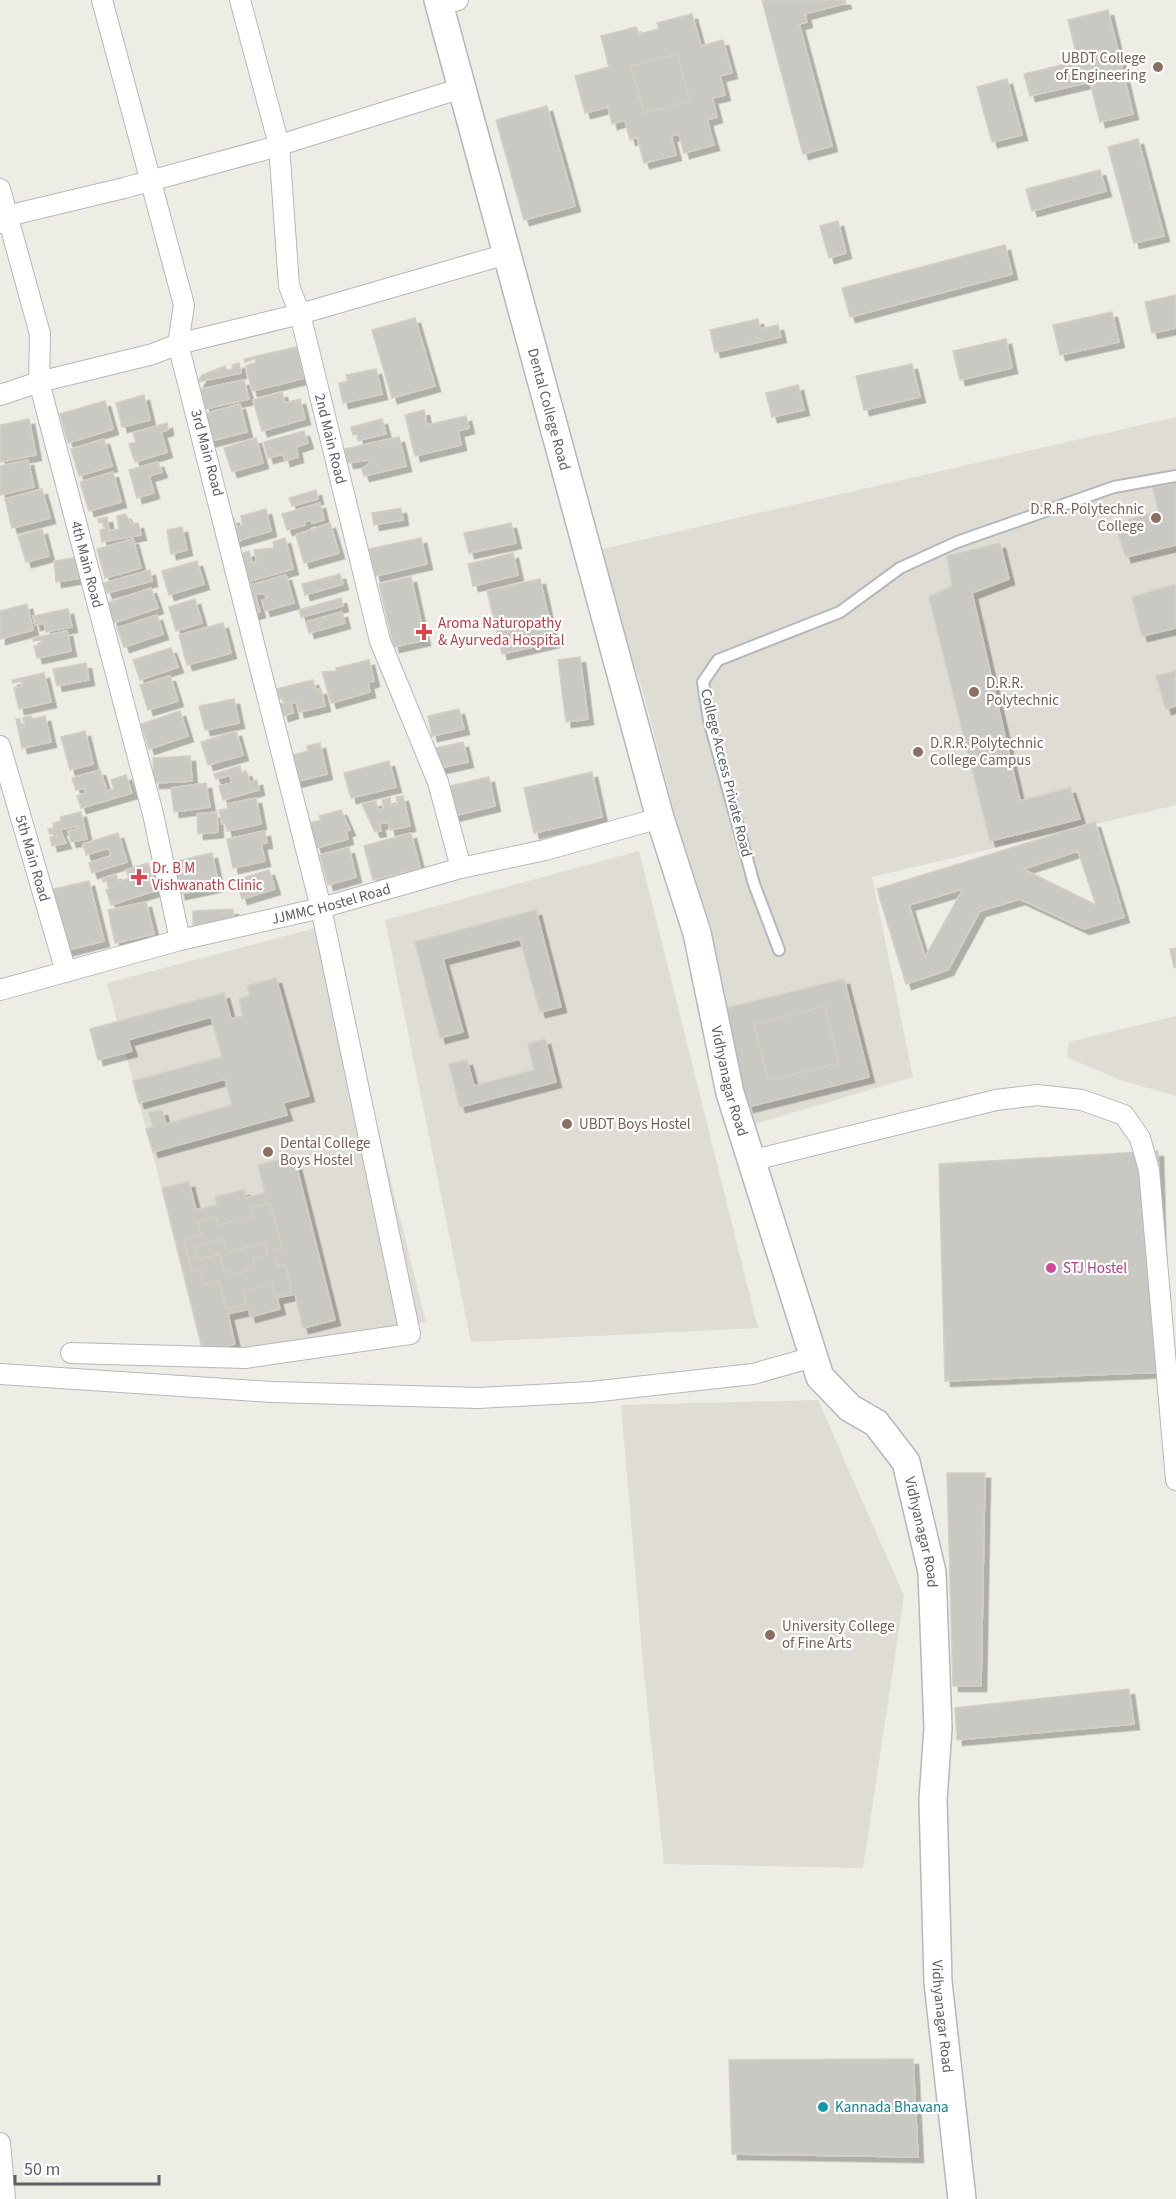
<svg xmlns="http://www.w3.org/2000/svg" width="1176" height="2199" font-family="'Source Sans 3',sans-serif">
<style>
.education{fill:#dedcd3}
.building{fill:#cac8c2;stroke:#d3cfc4;stroke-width:1.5;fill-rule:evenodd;filter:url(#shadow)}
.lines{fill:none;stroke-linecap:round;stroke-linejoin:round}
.lane-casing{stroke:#b5b7bb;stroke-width:14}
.street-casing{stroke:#b5b7bb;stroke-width:22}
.secondary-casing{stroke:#b4b7bc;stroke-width:30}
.lane{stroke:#fff;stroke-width:10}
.street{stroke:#fff;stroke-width:20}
.secondary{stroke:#fff;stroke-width:27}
.education-dot{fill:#8d6e63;stroke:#fff;stroke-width:2}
.health-dot{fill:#e0444e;stroke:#fff;stroke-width:2}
.hotel-dot{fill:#d1479c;stroke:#fff;stroke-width:2}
.culture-dot{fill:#0f9aa8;stroke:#fff;stroke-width:2}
.labels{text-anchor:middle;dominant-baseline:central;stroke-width:4.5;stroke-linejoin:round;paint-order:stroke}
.education-label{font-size:15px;fill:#785e54;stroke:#fff;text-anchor:start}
.street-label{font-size:15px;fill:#5d6065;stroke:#fff}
.health-label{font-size:15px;fill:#be3a42;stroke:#fff;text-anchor:start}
.hotel-label{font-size:15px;fill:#b23c85;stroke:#fff;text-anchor:start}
.culture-label{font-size:15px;fill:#0d838f;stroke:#fff;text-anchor:start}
</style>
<defs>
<filter id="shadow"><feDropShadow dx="5.5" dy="5.5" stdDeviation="0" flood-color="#0004"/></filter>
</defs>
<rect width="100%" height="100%" fill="#eeede5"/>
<g class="education">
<polygon points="1176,417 1176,805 872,877 913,1077 755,1124 645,699 598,550"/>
<polygon points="639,851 758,1328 471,1342 385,920"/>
<polygon points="327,925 426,1322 210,1369 107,983"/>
<polygon points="1176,1016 1176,1096 1120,1080 1067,1057 1069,1042"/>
<polygon points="818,1400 904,1596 863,1868 664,1864 644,1674 621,1405"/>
</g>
<g class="building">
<polygon points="762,0 845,0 846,3 805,14 807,22 799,24 832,146 803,154"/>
<polygon points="1108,10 1133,114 1100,122 1090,82 1030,96 1024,74 1078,61 1068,20"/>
<polygon points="692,14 701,46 723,40 732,73 720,76 725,95 712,98 717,117 707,120 714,145 684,153 679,134 671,136 676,155 644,163 637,137 630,140 625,120 612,124 608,107 585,113 575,76 609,67 601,36 636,27 639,34 659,29 657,23"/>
<polygon points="677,54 690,101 644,113 631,66"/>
<polygon points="1007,79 1022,135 992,142 977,87"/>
<polygon points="547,106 575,206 524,220 496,120"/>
<polygon points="1138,139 1164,236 1134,243 1108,147"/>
<polygon points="1100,170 1106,191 1032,211 1026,189"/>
<polygon points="838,221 846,253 829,258 820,226"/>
<polygon points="1005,245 1012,274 850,317 842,288"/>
<polygon points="1176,295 1176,328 1152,333 1145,302"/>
<polygon points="1112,312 1119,342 1060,355 1053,325"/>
<polygon points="415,318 435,386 392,398 372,330"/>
<polygon points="758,319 760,329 778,325 781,337 715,352 710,330"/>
<polygon points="1006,339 1012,368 960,380 953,351"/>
<polygon points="297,347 305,378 252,391 246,366 256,363 255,359 245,362 244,359"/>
<polygon points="239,363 241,373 198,382 202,375 225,366 226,370 233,369 232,365"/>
<polygon points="912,364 920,397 864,410 856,376"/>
<polygon points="376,369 382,394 343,403 339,383 348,381 346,375"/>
<polygon points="244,380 249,399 205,409 201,389"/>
<polygon points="798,385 804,410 772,417 766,393"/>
<polygon points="282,392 285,403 300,399 305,419 262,431 253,400"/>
<polygon points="144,395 150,420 122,427 116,403"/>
<polygon points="105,401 113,429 68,443 60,414"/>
<polygon points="240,404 247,432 207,442 200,415"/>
<polygon points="424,410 427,425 466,416 469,428 458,431 461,445 415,456 405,415"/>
<polygon points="29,419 36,455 0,462 0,425"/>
<polygon points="382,419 386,434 359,440 357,434 353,435 351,427"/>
<polygon points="167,423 168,430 161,432 167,452 135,462 129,444 136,442 133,433"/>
<polygon points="304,431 308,443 296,447 298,457 285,461 283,454 268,458 264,442"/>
<polygon points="399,437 406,466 364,476 362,469 370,463 369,460 348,463 345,449"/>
<polygon points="256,438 263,463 232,472 224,448"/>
<polygon points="104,439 112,466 79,476 71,449"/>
<polygon points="28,460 34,487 0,495 0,466"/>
<polygon points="158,462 162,472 149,476 154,493 137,498 129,470"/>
<polygon points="113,472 121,502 89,511 80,482"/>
<polygon points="1176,483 1176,545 1126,557 1115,524 1158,511 1153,488"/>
<polygon points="42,489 50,518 12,528 5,499"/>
<polygon points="316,490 318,499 292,506 289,498"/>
<polygon points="320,503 324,520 312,523 311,520 304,522 305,525 287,530 282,514"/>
<polygon points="401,508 403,520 374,525 372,513"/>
<polygon points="266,509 271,531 233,542 232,538 237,536 236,531 231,533 227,520 234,518 236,527 243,525 241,516"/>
<polygon points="125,514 132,524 138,523 141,535 102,542 100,530 105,529 103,522 99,523 98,519 107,517 109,531 119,529 117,516"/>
<polygon points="330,523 339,553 304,563 296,535"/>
<polygon points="511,523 516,543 469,553 464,533"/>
<polygon points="182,527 187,550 171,554 167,530"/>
<polygon points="42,529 49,556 26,562 18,536"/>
<polygon points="285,538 293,569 247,582 240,554 249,551 252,563 257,562 254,550 274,548 273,542"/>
<polygon points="421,538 427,564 375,576 369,549"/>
<polygon points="133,539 141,568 105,578 97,549"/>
<polygon points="1000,543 1009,579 972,593 1020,801 1070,788 1080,819 990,841 929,597 952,586 947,556"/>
<polygon points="513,553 518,575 473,586 468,564"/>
<polygon points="78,557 81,578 56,582 54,561"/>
<polygon points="197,561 204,584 169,595 162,571"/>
<polygon points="150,570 152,581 107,593 104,583"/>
<polygon points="340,574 343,584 305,595 302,584"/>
<polygon points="286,575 294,603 265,611 262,600 267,599 265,594 255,594 260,612 254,614 247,586"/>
<polygon points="411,577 425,640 394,647 379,584"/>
<polygon points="540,579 554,642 502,654 487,591"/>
<polygon points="1176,584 1176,628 1142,636 1132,597"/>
<polygon points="151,588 158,608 113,623 107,603"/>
<polygon points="341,598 343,606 301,617 299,610"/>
<polygon points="195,599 202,623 176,631 169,607"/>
<polygon points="27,604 33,630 0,639 0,611"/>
<polygon points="68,609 72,627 46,632 44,623 35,625 33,616"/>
<polygon points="342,612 345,623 309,633 306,622"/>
<polygon points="157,615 163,634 124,647 117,628"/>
<polygon points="223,623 231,653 187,665 179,635"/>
<polygon points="67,631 71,651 37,658 34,646 42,644 41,640 33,641 33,638"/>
<polygon points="171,648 178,667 140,680 133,660"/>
<polygon points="580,657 588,719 566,722 558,660"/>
<polygon points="369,660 374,681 368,683 370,692 331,703 322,672 337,671 336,668"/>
<polygon points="86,663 89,680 57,686 53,669"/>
<polygon points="1176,671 1176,706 1166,709 1156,676"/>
<polygon points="44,673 51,702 19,709 14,688 23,686 22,681 13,683 12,680"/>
<polygon points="170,676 178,701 148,710 140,685"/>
<polygon points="313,680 316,690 321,689 325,706 299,712 296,702 291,703 293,713 283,716 280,704 285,703 284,698 279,699 276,689"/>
<polygon points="234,699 239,723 205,730 199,706"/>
<polygon points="459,709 464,729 432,736 428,716"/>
<polygon points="180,711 188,736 149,749 141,724"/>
<polygon points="31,716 32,719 45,716 51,742 22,748 16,719 20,719 22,728 25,727 23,718"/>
<polygon points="85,731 93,764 70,770 61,737"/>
<polygon points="236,731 243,755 208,765 201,742"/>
<polygon points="463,742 468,762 440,768 436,748"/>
<polygon points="320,743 327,774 295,782 289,756 308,751 307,746"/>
<polygon points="190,756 192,781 154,783 153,758"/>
<polygon points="389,761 396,787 351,798 344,773"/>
<polygon points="240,766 241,773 246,771 250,782 257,780 259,790 223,800 219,786 232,783 230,775 216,779 214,774"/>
<polygon points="100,770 107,791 114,789 111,780 126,775 132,793 81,808 77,796 86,793 84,788 76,790 72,778"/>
<polygon points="592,772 602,817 534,833 524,788"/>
<polygon points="489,777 495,806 452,816 446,787"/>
<polygon points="206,783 210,807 174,812 171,788"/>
<polygon points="403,796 410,826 390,830 388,822 379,824 381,831 375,832 362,804 376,801 378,810 384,809 382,800 390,798 391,806 398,804 396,797"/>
<polygon points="256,798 261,824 227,831 225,823 222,824 219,810 228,809 227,804"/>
<polygon points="341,810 350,830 346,831 348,839 316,848 309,823 321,820 319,816"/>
<polygon points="81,812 87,839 71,842 68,831 79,829 78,826 60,830 66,843 52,846 50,837 57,836 56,833 50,834 48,829 54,828 53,823 61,821 60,817"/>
<polygon points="217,812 218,832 198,834 197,814"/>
<path d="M 1095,822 L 1124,917 L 1084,929 L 1020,899 L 980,911 L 948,970 L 906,984 L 877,889 ZM 1078,851 L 1096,905 L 1023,869 ZM 963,889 L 925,957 L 909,905 Z"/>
<polygon points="265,831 267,843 261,844 265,861 233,868 227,839"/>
<polygon points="118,833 127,862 92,873 89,863 111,856 109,848 86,855 83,844"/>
<polygon points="411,833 420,868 373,880 364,846"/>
<polygon points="349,848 356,877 328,885 320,855"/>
<polygon points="212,853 219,886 180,894 173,862"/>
<polygon points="148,863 157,890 111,905 106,890 109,889 107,881 103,882 102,879 116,874 118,882 129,878 126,870"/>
<polygon points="269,870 275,889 242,899 236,880"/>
<polygon points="89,881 104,941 64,951 49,890"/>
<polygon points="146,902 154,934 115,943 108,910"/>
<polygon points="233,909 234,923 193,925 193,911"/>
<polygon points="536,910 561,1007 540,1012 520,939 443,959 463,1032 440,1038 415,942"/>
<polygon points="1176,948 1176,967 1174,968 1170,949"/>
<polygon points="276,978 309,1096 283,1103 287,1115 153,1152 146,1129 153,1127 149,1113 162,1110 166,1124 232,1105 225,1079 139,1103 133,1081 222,1057 211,1017 128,1040 132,1051 98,1060 90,1029 224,993 231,1019 243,1016 239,999 250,996 247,986"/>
<polygon points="844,979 869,1077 748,1107 723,1009"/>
<polygon points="825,1006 839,1063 768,1080 754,1024"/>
<polygon points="545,1039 556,1082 460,1107 449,1064 467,1060 474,1086 534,1070 528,1044"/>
<polygon points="1158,1151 1164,1372 945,1381 939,1164"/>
<polygon points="294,1156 335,1320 303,1328 295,1294 277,1298 280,1309 250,1317 249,1309 228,1314 235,1344 203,1352 162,1188 189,1182 196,1210 217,1205 215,1197 244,1190 246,1198 265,1193 258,1165"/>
<polygon points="270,1203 282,1248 273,1250 277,1266 285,1264 292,1291 274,1295 272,1284 243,1291 246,1304 226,1309 219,1281 204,1285 200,1270 192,1272 184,1240 201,1236 198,1221 216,1216 218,1225 253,1217 250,1207"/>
<polygon points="223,1239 227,1252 265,1243 268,1255 253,1258 254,1266 247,1268 248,1271 231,1275 229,1269 224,1270 220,1254 198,1260 195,1247"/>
<polygon points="947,1473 985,1473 981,1686 953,1686"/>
<polygon points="1129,1689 1134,1724 957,1740 955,1708"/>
<polygon points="913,2059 918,2157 732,2154 729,2060"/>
</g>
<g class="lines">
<defs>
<polyline id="lane" points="779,950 754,884 709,720 703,682 718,660 840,612 900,568 957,542 1114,487 1176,476"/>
<g id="street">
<path id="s1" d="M 240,0 L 279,145 L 289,286 L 300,314 L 380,641 L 438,782 L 461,868"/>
<polyline points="439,5 458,0"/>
<path id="s2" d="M 0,189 L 40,334 L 39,382 L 153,814 L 180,940"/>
<polyline points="0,223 8,221 7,216 124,188 267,149 462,88"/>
<polyline points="0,395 39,382 153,354 178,344 300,314 507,254"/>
<path id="s3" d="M 0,746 L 66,972"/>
<path id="s4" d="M 0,990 L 180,940 L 321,908 L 461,868 L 545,850 L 660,818"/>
<polyline points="750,1161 996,1100 1037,1095 1082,1100 1124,1115 1140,1138 1149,1170 1176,1480"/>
<polyline points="71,1353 245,1358 410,1334 321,908 178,344 184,305 102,0"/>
<polyline points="0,1374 272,1392 478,1398 591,1392 753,1374 813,1357"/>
<polyline points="0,2143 5,2199"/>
</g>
<g id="secondary">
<path id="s5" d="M 438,0 L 660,818 L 697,933 L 730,1093 L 820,1377 L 850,1408 L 876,1423 L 906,1462 L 932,1572 L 938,1728 L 933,1800 L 938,1982 L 962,2199"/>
</g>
</defs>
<use href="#lane" class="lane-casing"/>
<use href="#street" class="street-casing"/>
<use href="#secondary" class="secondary-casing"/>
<use href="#lane" class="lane"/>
<use href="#street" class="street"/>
<use href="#secondary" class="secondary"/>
</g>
<g class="education-dot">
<circle cx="1158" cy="67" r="6"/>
<circle cx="1156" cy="518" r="6"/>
<circle cx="974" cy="692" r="6"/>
<circle cx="918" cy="752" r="6"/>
<circle cx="567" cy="1124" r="6"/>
<circle cx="268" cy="1152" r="6"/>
<circle cx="770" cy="1635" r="6"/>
</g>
<g class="health-dot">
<path d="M421 623h6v6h6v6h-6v6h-6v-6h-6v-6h6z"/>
<path d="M136 868h6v6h6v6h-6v6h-6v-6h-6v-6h6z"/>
</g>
<circle class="hotel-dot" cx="1051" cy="1268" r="6"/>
<circle class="culture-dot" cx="823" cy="2107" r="6"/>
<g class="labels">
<g class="education-label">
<text x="1146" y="58" text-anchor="end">UBDT College<tspan x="1146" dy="17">of Engineering</tspan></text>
<text x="1144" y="509" text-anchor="end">D.R.R. Polytechnic<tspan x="1144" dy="17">College</tspan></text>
<text x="986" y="683">D.R.R.<tspan x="986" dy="17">Polytechnic</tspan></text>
<text x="930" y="743">D.R.R. Polytechnic<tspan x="930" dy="17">College Campus</tspan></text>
<text x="579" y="1124">UBDT Boys Hostel</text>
<text x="280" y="1143">Dental College<tspan x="280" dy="17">Boys Hostel</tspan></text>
<text x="782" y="1626">University College<tspan x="782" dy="17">of Fine Arts</tspan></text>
</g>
<g class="street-label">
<text stroke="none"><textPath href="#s5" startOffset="424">Dental College Road</textPath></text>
<text stroke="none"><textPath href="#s1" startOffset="450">2nd Main Road</textPath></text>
<text transform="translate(207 453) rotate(75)">3rd Main Road</text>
<text stroke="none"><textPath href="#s2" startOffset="387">4th Main Road</textPath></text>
<text transform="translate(726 773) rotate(76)">College Access Private Road</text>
<text stroke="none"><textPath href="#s3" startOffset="117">5th Main Road</textPath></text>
<text stroke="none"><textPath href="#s4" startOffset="342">JJMMC Hostel Road</textPath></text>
<text stroke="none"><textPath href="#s5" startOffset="1120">Vidhyanagar Road</textPath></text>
<text stroke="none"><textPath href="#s5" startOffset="1624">Vidhyanagar Road</textPath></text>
<text stroke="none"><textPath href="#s5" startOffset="2110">Vidhyanagar Road</textPath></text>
</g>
<g class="health-label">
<text x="438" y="623">Aroma Naturopathy<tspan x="438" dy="17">&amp; Ayurveda Hospital</tspan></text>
<text x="152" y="868">Dr. B M<tspan x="152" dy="17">Vishwanath Clinic</tspan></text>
</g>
<g class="hotel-label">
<text x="1063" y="1268">STJ Hostel</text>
</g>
<g class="culture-label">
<text x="835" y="2107">Kannada Bhavana</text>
</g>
</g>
<path d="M15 2175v9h144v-9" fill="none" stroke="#5d6065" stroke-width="3"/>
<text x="24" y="2175" font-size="18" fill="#5d6065" stroke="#ffffff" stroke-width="4.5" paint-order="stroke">50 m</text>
</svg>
